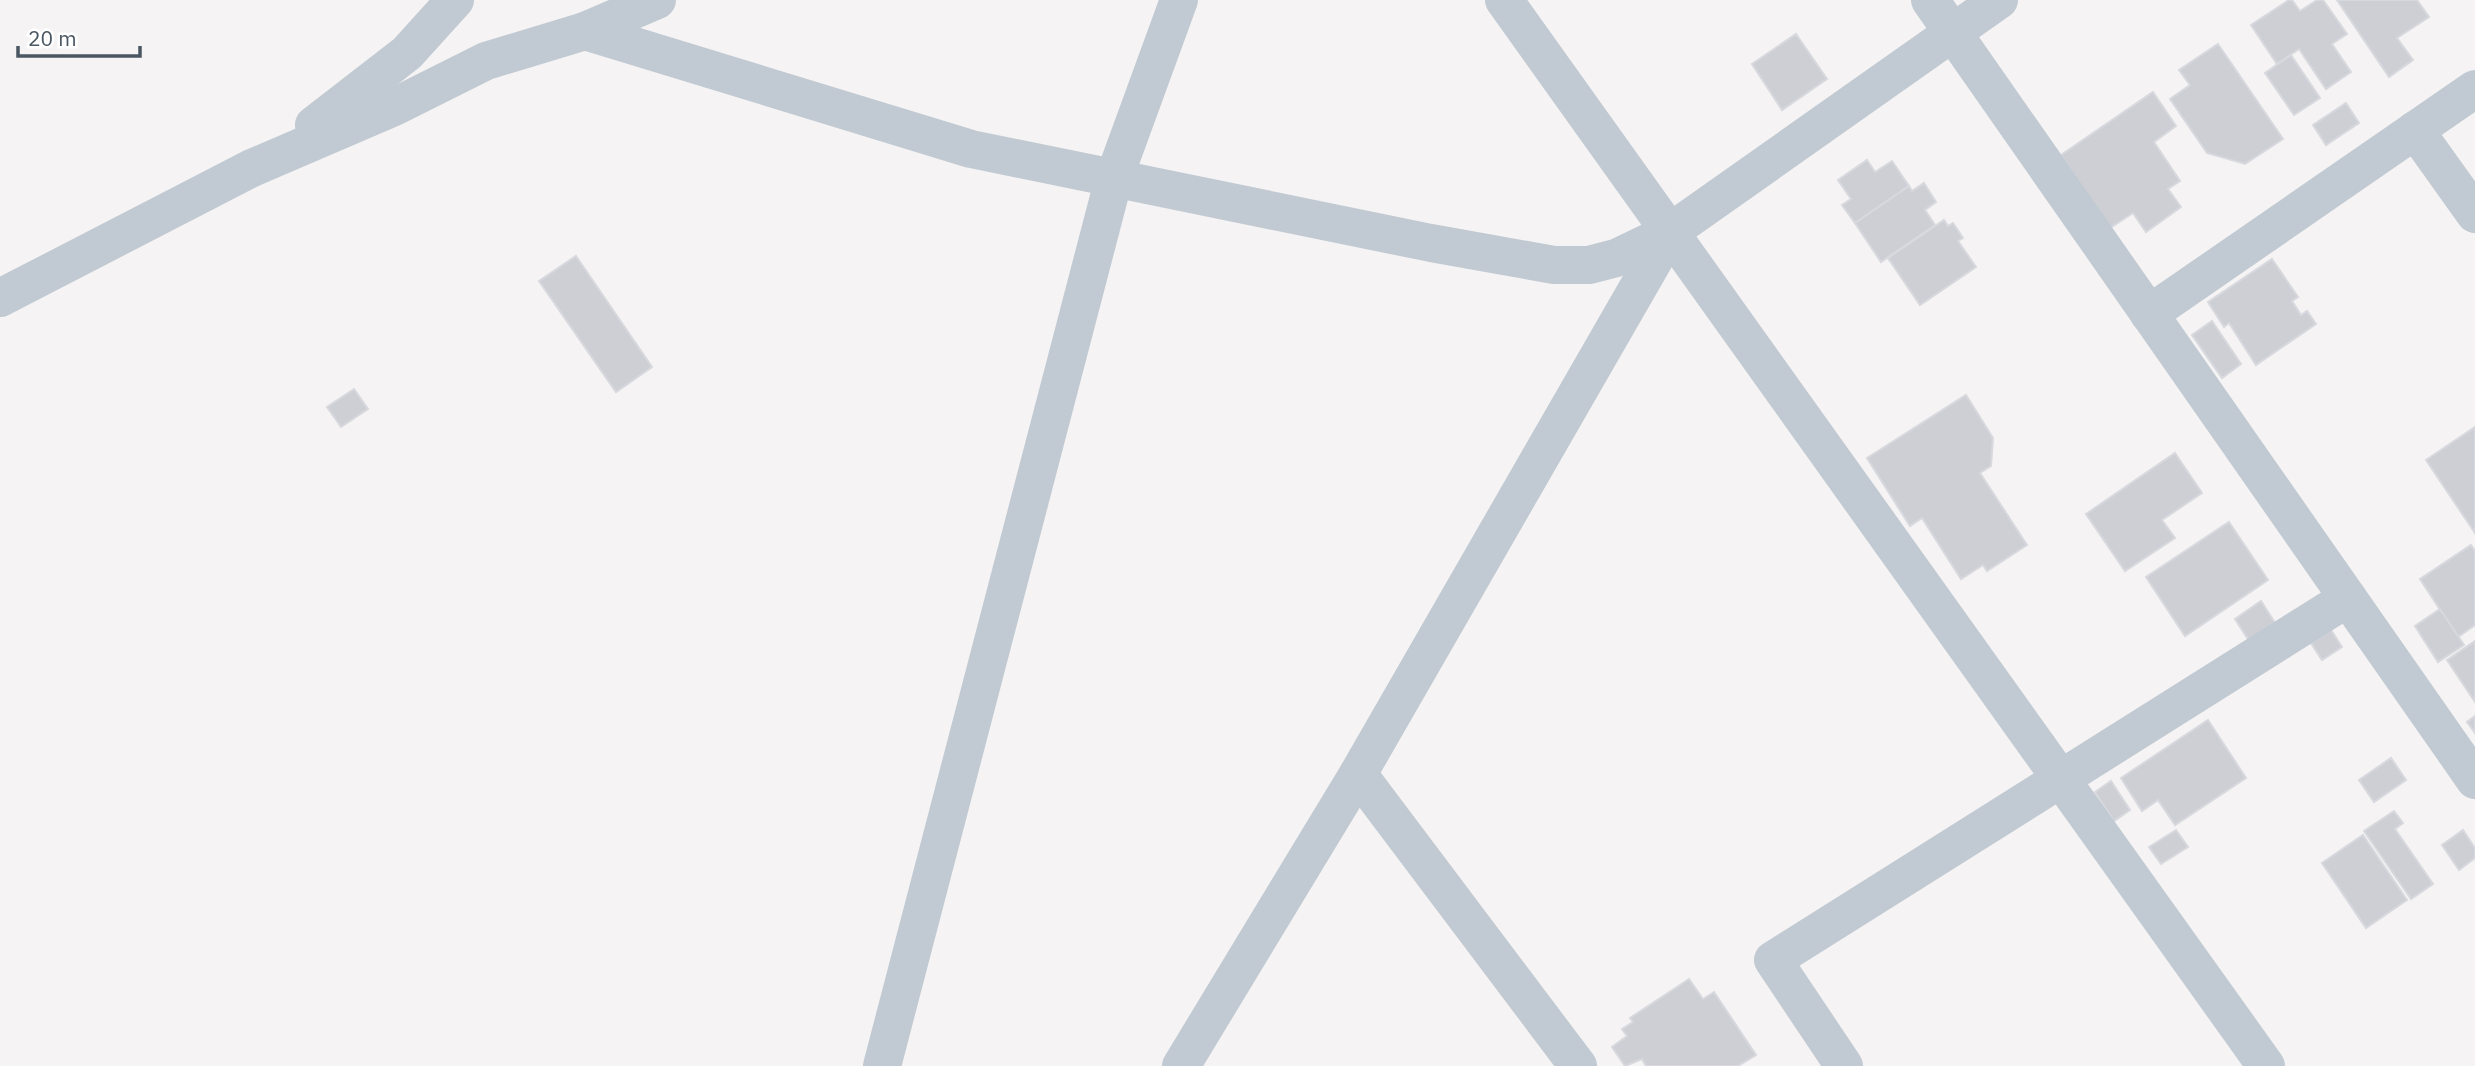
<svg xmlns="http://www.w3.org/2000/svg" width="2475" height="1066" font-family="'IBM Plex Sans',sans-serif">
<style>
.building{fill:#cdcfd5;stroke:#d7d9de;stroke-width:2}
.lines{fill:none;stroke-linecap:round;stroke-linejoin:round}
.minor{stroke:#c1cad2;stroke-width:38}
</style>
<rect width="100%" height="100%" fill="#f5f3f3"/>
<g class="building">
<polygon points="2289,0 2292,0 2300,11 2317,0 2323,0 2347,34 2332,44 2351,72 2326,89 2299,49 2277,64 2251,25"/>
<polygon points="2337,0 2417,0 2429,17 2397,38 2413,60 2389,77"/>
<polygon points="1796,34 1827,79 1782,110 1752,64"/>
<polygon points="2218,44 2283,139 2245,164 2207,153 2170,99 2190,85 2179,70"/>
<polygon points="2291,55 2320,98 2294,115 2265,73"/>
<polygon points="2153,92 2176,126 2154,142 2180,181 2168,189 2181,207 2146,232 2133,213 2110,228 2061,155"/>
<polygon points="2346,103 2359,123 2326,145 2313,125"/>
<polygon points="1867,160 1875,172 1892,161 1909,186 1855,223 1842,205 1851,199 1838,180"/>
<polygon points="1924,183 1936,202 1925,210 1935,225 1881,262 1855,223 1909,186 1912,191"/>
<polygon points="1944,220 1948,226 1953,223 1963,238 1958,241 1976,267 1920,305 1888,258"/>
<polygon points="576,256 652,367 616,392 539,281"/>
<polygon points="2272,259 2298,297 2292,301 2301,315 2307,311 2316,324 2256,365 2229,323 2224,327 2208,302"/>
<polygon points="2212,321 2241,364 2222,378 2192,335"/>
<polygon points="354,389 368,409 341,427 327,407"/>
<polygon points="1966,395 1993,438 1991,466 1980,473 2027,545 1987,571 1983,565 1961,579 1922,518 1910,526 1867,458"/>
<polygon points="2475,427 2475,533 2426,460"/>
<polygon points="2175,453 2202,493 2162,520 2175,538 2125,571 2086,514"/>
<polygon points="2229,522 2268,580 2185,636 2146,577"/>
<polygon points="2471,545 2475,551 2475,625 2458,637 2420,579"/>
<polygon points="2261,601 2279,629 2253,647 2235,619"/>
<polygon points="2440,609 2464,645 2438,662 2415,626"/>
<polygon points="2331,630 2342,647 2322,660 2311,643"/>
<polygon points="2475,641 2475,702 2447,660"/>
<polygon points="2475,716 2475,733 2467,722"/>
<polygon points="2208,720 2246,778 2175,825 2158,800 2142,811 2121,778"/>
<polygon points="2391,758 2406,780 2374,802 2359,780"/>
<polygon points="2111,781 2130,810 2114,821 2095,792"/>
<polygon points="2394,811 2403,823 2395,829 2433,884 2411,899 2364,831"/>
<polygon points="2176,830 2188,847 2161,864 2149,847"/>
<polygon points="2463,830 2475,848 2475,858 2459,870 2442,845"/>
<polygon points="2363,835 2407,900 2366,928 2322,863"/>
<polygon points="1689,979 1703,999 1714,992 1756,1055 1738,1066 1646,1066 1642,1059 1625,1066 1612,1047 1627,1036 1622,1029 1633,1022 1630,1018"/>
</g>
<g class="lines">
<g class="minor">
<polyline points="1504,0 2266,1066"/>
<polyline points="1930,0 2475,780"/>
<polyline points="585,31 657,0"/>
<polyline points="314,125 407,53 455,0"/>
<polyline points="2415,130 2475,214"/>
<polyline points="0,298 252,168 394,107 486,61 585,31 971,149 1431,243 1554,265 1589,265 1616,258 1670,232 1999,0"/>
<polyline points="2149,314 2475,89"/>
<polyline points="1358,774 1578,1066"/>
<polyline points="882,1066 1114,178 1179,0"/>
<polyline points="1181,1066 1358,774 1670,232"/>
<polyline points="1844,1066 1773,960 2348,598"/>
</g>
</g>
<path d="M18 46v10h122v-10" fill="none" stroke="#4a5661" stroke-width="3.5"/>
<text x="28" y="46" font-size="21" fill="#4a5661" stroke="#ffffff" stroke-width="5" paint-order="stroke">20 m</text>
</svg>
